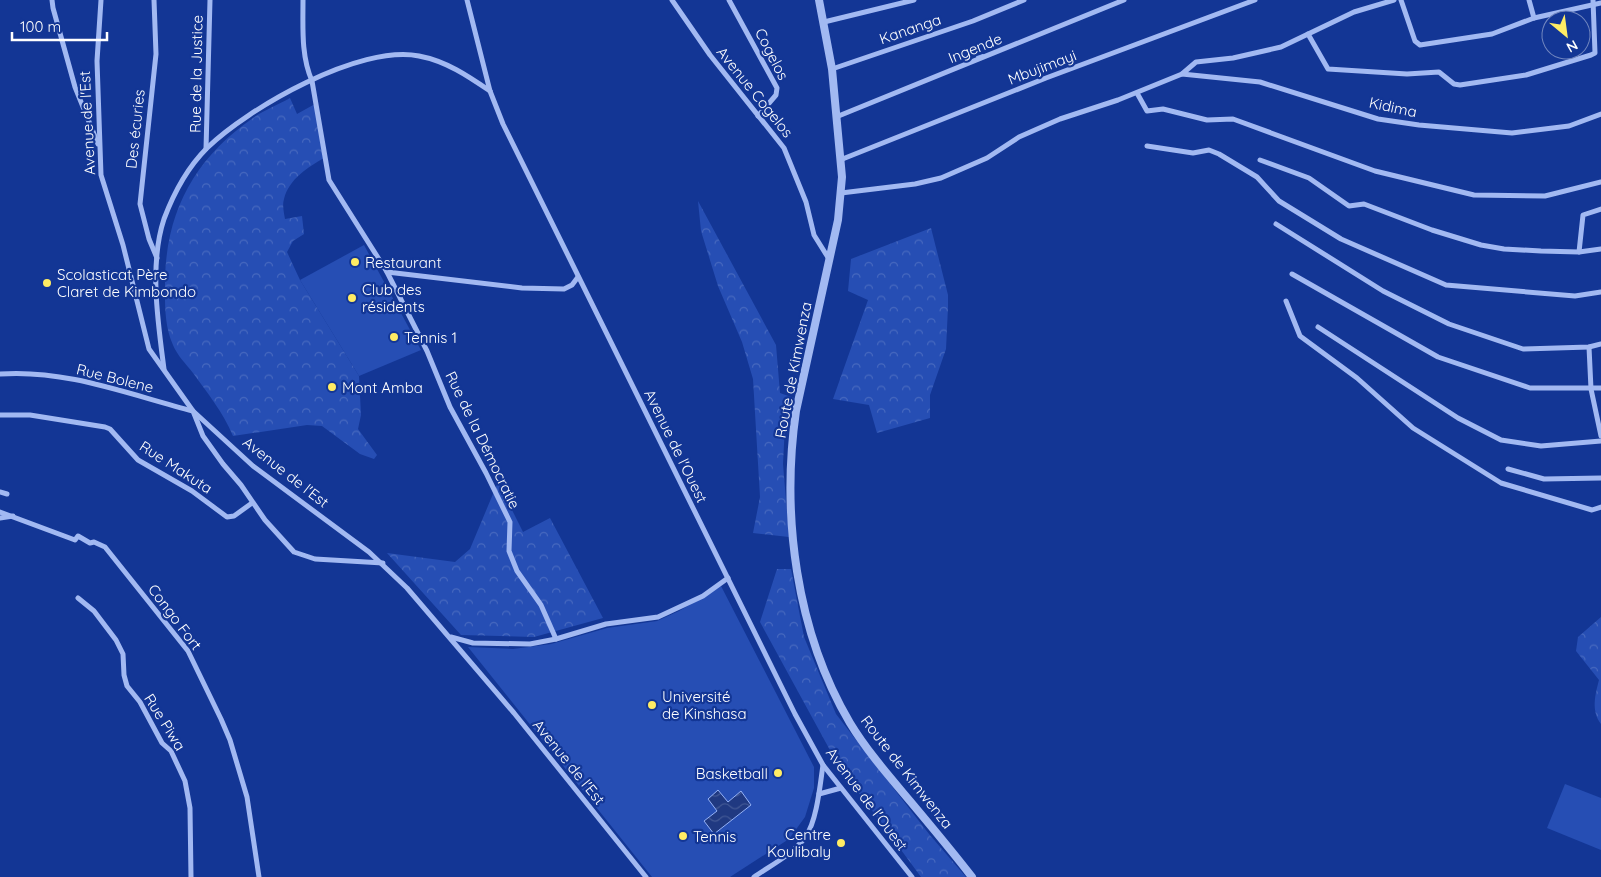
<svg xmlns="http://www.w3.org/2000/svg" width="1601" height="877" font-family="Quicksand,sans-serif">
<style>
.green{fill:#264eb4}
.forest{fill:url(#forest-crowns)}
.water{fill:url(#water-waves);stroke:#94b1f6}
.lines{fill:none;stroke-linecap:round;stroke-linejoin:round}
.stream{stroke:#94b1f6;stroke-width:2}
.minor{stroke:#a2b9f2;stroke-width:5}
.tertiary{stroke:#a2b9f2;stroke-width:8}
.poi-dot{fill:#ffec64;stroke:#133695;stroke-width:2}
.labels{text-anchor:middle;dominant-baseline:central;stroke-width:4.5;stroke-linejoin:round;paint-order:stroke}
.street-label{font-size:15px;fill:#fff;stroke:#133695}
.poi-label{font-size:15px;fill:#fff;stroke:#133695;text-anchor:start}
</style>
<defs>
<pattern id="forest-crowns" width="20" height="18" patternUnits="userSpaceOnUse" patternTransform="scale(1.25)"><rect width="20" height="18" fill="#264eb4"/><path d="M2 6a3 3 0 1 1 6 0M12 15a3 3 0 1 1 6 0" fill="none" stroke="#4769bf"/></pattern>
<pattern id="water-waves" width="16" height="10" patternUnits="userSpaceOnUse" patternTransform="scale(1.25)"><rect width="16" height="10" fill="#203981"/><path d="M0 5q4-4 8 0t8 0" fill="none" stroke="#415794"/></pattern>
</defs>
<rect width="100%" height="100%" fill="#133695"/>
<g class="green">
<polygon points="364,245 421,350 359,376 300,280"/>
<polygon points="721,586 814,767 814,788 805,817 789,839 730,877 652,877 468,647 513,649 551,644 607,628 657,621 679,611"/>
<polygon points="1565,784 1601,798 1601,850 1547,828"/>
</g>
<g class="forest">
<path d="M 290,98 L 297,114 L 315,104 L 324,158 C 308,167 289,179 284,199 C 282,205 284,213 285,219 L 302,216 L 304,234 L 293,241 L 287,252 L 300,280 L 359,376 L 361,415 L 358,429 L 377,455 L 374,459 L 360,454 L 322,426 L 307,425 L 233,436 C 223,412 208,394 193,373 C 186,364 177,355 173,345 C 164,325 165,303 165,281 C 166,211 195,158 253,118 C 264,110 278,105 290,98 Z"/>
<polygon points="698,201 776,345 780,393 794,398 785,424 783,464 789,537 753,533 760,497 753,379 742,342 718,286 701,231"/>
<polygon points="931,228 948,295 948,307 946,349 930,395 930,418 877,433 869,405 833,399 868,300 848,291 851,259"/>
<polygon points="498,482 523,532 550,518 603,618 534,637 461,635 387,553 455,562 470,549"/>
<polygon points="777,569 791,569 804,637 836,714 929,834 966,877 921,877 837,763 760,622"/>
<path d="M 1601,617 L 1601,724 C 1591,711 1595,695 1599,680 L 1576,651 L 1578,637 Z"/>
</g>
<polygon class="water" points="718,790 728,802 741,791 751,805 714,834 704,821 717,811 708,799"/>
<g class="lines">
<polyline class="stream" points="977,57 983,55"/>
<g class="minor">
<polyline points="52,0 53,8 75,87 98,144"/>
<polyline points="101,0 97,61 101,175 123,245 149,349 193,411 253,466 369,552 407,588 514,713 646,877"/>
<polyline points="154,0 156,54 140,204 149,239 157,258"/>
<path d="M 303,0 C 303,28 301,56 312,81 L 329,180 L 387,272 L 427,351 L 450,407 L 486,473 L 510,522 L 509,551 L 517,571 L 541,605 L 556,639"/>
<polyline points="467,0 490,91 503,124 795,714 823,765 912,877"/>
<polyline points="672,0 710,55 784,148 806,202 814,235 829,259"/>
<polyline points="729,0 777,88 776,95 758,116"/>
<polyline points="1401,0 1415,41 1420,45 1492,34 1534,18 1601,3"/>
<polyline points="1529,0 1534,18"/>
<polyline points="824,22 914,0"/>
<polyline points="1308,34 1328,69 1407,74 1439,72 1454,84 1460,85 1526,75 1591,55 1595,53 1593,0"/>
<polyline points="832,69 973,21 1024,0"/>
<polyline points="1182,74 1260,82 1378,119 1419,125 1512,133 1569,126 1601,114"/>
<polyline points="1137,93 1147,111 1163,109 1207,120 1233,119 1375,171 1474,195 1545,196 1601,182"/>
<polyline points="836,117 1124,0"/>
<polyline points="1147,146 1193,153 1209,150 1219,154 1257,177 1279,201 1341,239 1446,285 1575,296 1601,292"/>
<polyline points="206,149 210,0"/>
<polyline points="840,160 1046,78 1255,0"/>
<polyline points="1260,160 1309,178 1349,206 1364,204 1432,230 1481,245 1504,249 1541,251 1579,252 1601,249"/>
<polyline points="841,193 915,184 941,178 987,158 1019,137 1060,119 1118,100 1182,74 1196,62 1233,58 1281,47 1354,12 1394,0"/>
<polyline points="1276,224 1383,291 1449,324 1523,349 1589,347 1601,344"/>
<polyline points="1579,252 1583,215 1601,209"/>
<polyline points="387,272 522,288 564,289 572,285 578,277"/>
<polyline points="1292,274 1438,357 1530,388 1601,388"/>
<polyline points="1286,301 1300,336 1357,378 1413,428 1501,483 1592,510 1601,507"/>
<polyline points="1318,327 1458,418 1501,440 1541,446 1601,441"/>
<polyline points="1589,347 1591,389 1601,436"/>
<path d="M 164,369 C 158,323 149,264 164,219 C 173,195 188,167 207,148 C 248,108 360,44 419,56 C 446,61 468,76 490,91"/>
<path d="M 0,374 C 66,369 130,395 193,411 L 203,436 L 223,464 L 241,485 L 265,520 L 294,552 L 315,559 L 383,563"/>
<polyline points="0,415 30,415 105,427 110,429 138,460 192,491 227,517 234,516 252,503"/>
<polyline points="1508,469 1544,479 1601,478"/>
<polyline points="0,492 7,494"/>
<polyline points="0,512 75,540 78,536 90,543 94,542 105,547 188,651 221,719 230,740 247,797 259,877"/>
<polyline points="0,518 13,516"/>
<polyline points="78,598 94,611 116,640 123,654 124,675 127,686 140,702 162,743 171,751 185,781 190,808 191,877"/>
<polyline points="451,637 473,643 530,644 556,639 606,624 658,617 703,596 728,578"/>
<polyline points="819,794 841,788"/>
<path d="M 754,877 C 771,865 794,854 806,836 C 817,820 820,785 823,765"/>
</g>
<path class="tertiary" d="M 819,0 L 832,69 L 842,177 L 838,220 L 796,411 C 781,515 796,632 850,723 C 867,751 889,776 910,801 C 931,826 952,851 972,877"/>
</g>
<g class="poi-dot">
<circle cx="355" cy="262" r="5"/>
<circle cx="47" cy="283" r="5"/>
<circle cx="352" cy="298" r="5"/>
<circle cx="394" cy="337" r="5"/>
<circle cx="332" cy="387" r="5"/>
<circle cx="652" cy="705" r="5"/>
<circle cx="778" cy="773" r="5"/>
<circle cx="683" cy="836" r="5"/>
<circle cx="841" cy="843" r="5"/>
</g>
<g class="labels">
<g class="street-label">
<text transform="translate(910 29) rotate(-19)">Kananga</text>
<text transform="translate(975 48) rotate(-22)">Ingende</text>
<text transform="translate(772 54) rotate(63)">Cogelos</text>
<text transform="translate(1042 67) rotate(-21)">Mbujimayi</text>
<text transform="translate(196 74) rotate(-89)">Rue de la Justice</text>
<text transform="translate(755 92) rotate(51)">Avenue Cogelos</text>
<text transform="translate(1393 107) rotate(12)">Kidima</text>
<text transform="translate(87 123) rotate(-93)">Avenue de l'Est</text>
<text transform="translate(135 129) rotate(-84)">Des écuries</text>
<text transform="translate(793 370) rotate(-79)">Route de Kimwenza</text>
<text transform="translate(115 378) rotate(14)">Rue Bolene</text>
<text transform="translate(483 440) rotate(64)">Rue de la Démocratie</text>
<text transform="translate(676 446) rotate(64)">Avenue de l'Ouest</text>
<text transform="translate(176 467) rotate(33)">Rue Makuta</text>
<text transform="translate(286 472) rotate(38)">Avenue de l'Est</text>
<text transform="translate(175 617) rotate(53)">Congo Fort</text>
<text transform="translate(165 722) rotate(58)">Rue Piwa</text>
<text transform="translate(569 762) rotate(51)">Avenue de l'Est</text>
<text transform="translate(907 772) rotate(52)">Route de Kimwenza</text>
<text transform="translate(867 799) rotate(53)">Avenue de l'Ouest</text>
</g>
<g class="poi-label">
<text x="365" y="262">Restaurant</text>
<text x="57" y="274">Scolasticat Père<tspan x="57" dy="17">Claret de Kimbondo</tspan></text>
<text x="362" y="289">Club des<tspan x="362" dy="17">résidents</tspan></text>
<text x="404" y="337">Tennis 1</text>
<text x="342" y="387">Mont Amba</text>
<text x="662" y="696">Université<tspan x="662" dy="17">de Kinshasa</tspan></text>
<text x="768" y="773" text-anchor="end">Basketball</text>
<text x="831" y="834" text-anchor="end">Centre<tspan x="831" dy="17">Koulibaly</tspan></text>
<text x="693" y="836">Tennis</text>
</g>
</g>
<g transform="translate(1566 35) rotate(151)"><circle r="24" fill="#133695" stroke="#7186bf"/>
<path d="M0-4L9 19L0 12L-9 19Z" fill="#ffec64"/>
<text y="-8" font-size="14" font-weight="bold" text-anchor="middle" fill="#ffffff">N</text>
</g>
<path d="M12 32v8h95v-8" fill="none" stroke="#ffffff" stroke-width="2.5"/>
<text x="20" y="32" font-size="15" fill="#ffffff" stroke="#133695" stroke-width="4" paint-order="stroke">100 m</text>
</svg>
